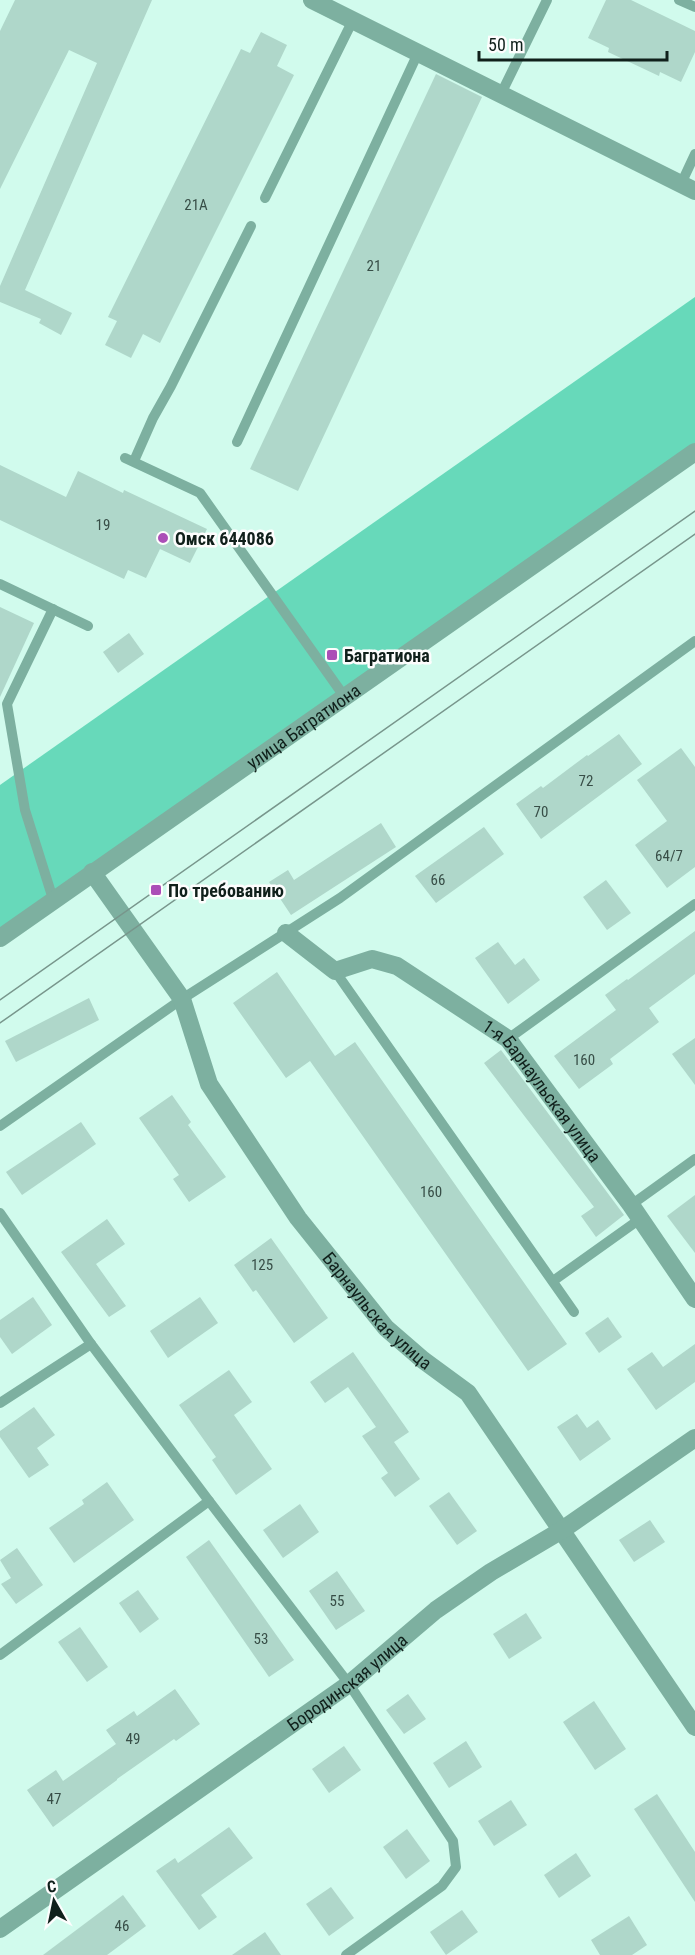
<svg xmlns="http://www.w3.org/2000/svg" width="695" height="1955" font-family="'Roboto Condensed',sans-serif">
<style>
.green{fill:#67d9ba}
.building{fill:#afd7ca}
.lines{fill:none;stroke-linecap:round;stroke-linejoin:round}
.service{stroke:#7db0a0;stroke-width:10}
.minor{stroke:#7db0a0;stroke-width:18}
.tertiary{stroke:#7db0a0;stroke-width:18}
.tram{stroke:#78968c;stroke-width:1.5}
.poi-dot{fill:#ab4eb7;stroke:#fdfdfd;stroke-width:2}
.labels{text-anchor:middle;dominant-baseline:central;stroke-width:5;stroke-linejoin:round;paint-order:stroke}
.number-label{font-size:15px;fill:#384e47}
.poi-label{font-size:18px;font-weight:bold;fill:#10201b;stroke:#fdfdfd;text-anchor:start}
.street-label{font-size:18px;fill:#10201b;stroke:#fdfdfd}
</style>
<rect width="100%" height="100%" fill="#d1fbed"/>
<polygon class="green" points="695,297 695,445 0,928 0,785"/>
<g class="building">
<polygon points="15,0 152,0 25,290 72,313 61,335 39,323 41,319 0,302 0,286 97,63 69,50 0,189 0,31"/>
<polygon points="606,0 631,0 695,31 695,52 681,82 660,72 659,76 608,52 609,48 588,38"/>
<polygon points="261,32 287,45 277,66 294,75 160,343 143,334 131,358 105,345 117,321 108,317 241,49 250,53"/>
<polygon points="436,74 482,97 298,491 250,469"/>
<polygon points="0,465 66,497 78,471 123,493 124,490 207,529 190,563 160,549 146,578 128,570 124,579 0,520"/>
<polygon points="0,607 34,623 0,697"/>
<polygon points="129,633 144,654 118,673 103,652"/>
<polygon points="619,734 642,764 541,839 516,804 541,786 543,788 587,755 588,756"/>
<polygon points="681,748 695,767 695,867 667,888 635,845 667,821 637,780"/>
<polygon points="381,823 396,847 291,915 269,882 288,870 294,880"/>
<polygon points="484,827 504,854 436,903 415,876"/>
<polygon points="606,880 631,913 607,930 583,897"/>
<polygon points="695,931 695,974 649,1008 659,1022 610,1059 613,1064 579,1089 554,1056 616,1010 605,995 627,979 628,980"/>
<polygon points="498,942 515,965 524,958 540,980 508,1004 475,958"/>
<polygon points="277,972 335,1056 355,1042 567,1344 528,1371 310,1061 286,1078 233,1003"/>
<polygon points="89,998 99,1020 16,1062 5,1041"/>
<polygon points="695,1038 695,1085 672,1054"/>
<polygon points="501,1050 624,1215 596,1237 581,1216 594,1207 484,1063"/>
<polygon points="172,1095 191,1122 188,1125 226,1177 189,1202 173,1179 179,1175 139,1118"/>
<polygon points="81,1122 96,1144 22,1195 6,1172"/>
<polygon points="695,1195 695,1253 667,1216"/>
<polygon points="107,1219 125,1244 96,1264 126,1306 109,1317 61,1252"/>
<polygon points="271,1238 328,1318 294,1343 256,1290 253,1292 234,1265"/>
<polygon points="33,1297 52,1325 12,1354 0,1337 0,1320"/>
<polygon points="200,1297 218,1323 168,1358 150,1331"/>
<polygon points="608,1317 622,1337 599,1353 585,1333"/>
<polygon points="695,1344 695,1382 656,1410 627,1369 652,1352 663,1367"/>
<polygon points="353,1352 409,1432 394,1442 420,1479 395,1497 381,1478 388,1473 362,1436 376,1427 348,1387 325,1403 310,1382"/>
<polygon points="229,1370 252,1402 234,1415 272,1469 236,1495 212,1460 216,1457 179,1405"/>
<polygon points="34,1407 55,1435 37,1448 49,1465 29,1478 0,1437 0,1431"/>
<polygon points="577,1414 587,1428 598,1420 611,1439 580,1461 557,1427"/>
<polygon points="107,1482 134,1520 74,1563 49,1528 84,1504 82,1500"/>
<polygon points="449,1492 477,1531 457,1545 429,1506"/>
<polygon points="300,1504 319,1532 283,1558 263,1530"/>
<polygon points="650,1520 665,1542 634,1562 619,1540"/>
<polygon points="209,1540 294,1660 269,1677 186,1557"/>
<polygon points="17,1548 43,1585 16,1604 1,1584 11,1578 0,1560"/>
<polygon points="337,1571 365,1611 336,1630 309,1591"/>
<polygon points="138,1590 159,1619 140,1633 119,1603"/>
<polygon points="526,1613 542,1638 509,1659 493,1634"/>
<polygon points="80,1627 108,1667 87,1682 58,1642"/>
<polygon points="175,1689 200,1724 176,1741 174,1739 117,1779 117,1780 53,1827 27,1790 56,1770 63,1781 116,1744 106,1730 134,1711 137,1716"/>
<polygon points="408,1694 426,1719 404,1734 386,1710"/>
<polygon points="594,1701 626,1749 595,1770 563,1722"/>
<polygon points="466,1741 482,1767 449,1788 433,1763"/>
<polygon points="344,1746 361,1770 329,1793 312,1769"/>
<polygon points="657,1794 695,1852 695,1902 634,1809"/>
<polygon points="511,1800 527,1825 494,1846 478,1821"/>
<polygon points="229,1827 253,1858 201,1895 217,1917 199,1930 156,1871 175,1858 178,1863"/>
<polygon points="407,1829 430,1861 406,1879 383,1847"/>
<polygon points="576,1853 591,1876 559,1898 544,1875"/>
<polygon points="331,1887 354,1918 329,1936 306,1904"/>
<polygon points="123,1895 146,1926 107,1955 43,1955"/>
<polygon points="462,1910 478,1932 446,1955 430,1932"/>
<polygon points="629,1916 647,1945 632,1955 600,1955 591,1940"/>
<polygon points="265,1932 281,1955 232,1955"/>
</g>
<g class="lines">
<g class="service">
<polyline points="679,0 695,7"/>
<polyline points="501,94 547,0"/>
<polyline points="681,184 695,154"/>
<polyline points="265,198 353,20"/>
<polyline points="237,442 418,53"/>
<polyline points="125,458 200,493 344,696"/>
<polyline points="134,461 153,418 171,386 251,226"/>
<polyline points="0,584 88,626"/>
<polyline points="53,609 7,704 25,810 53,899"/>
<polyline points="335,971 574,1312"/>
<polyline points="508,1039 695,904"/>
<polyline points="0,1126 182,999 340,898 695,641"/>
<polyline points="631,1205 695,1159"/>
<polyline points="0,1213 91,1344 209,1501 349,1684 453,1841 456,1867 442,1886 346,1955"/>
<polyline points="553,1281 640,1219"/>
<polyline points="0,1403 91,1344"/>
<polyline points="0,1655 209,1501"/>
</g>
<g class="minor">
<polyline points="312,0 695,191"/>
<path id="s1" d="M 92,872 L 182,999 L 209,1084 L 298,1218 L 386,1328 L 423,1360 L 468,1393 L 695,1727"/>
<path id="s2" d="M 286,933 L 335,971 L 372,959 L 397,966 L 508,1039 L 631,1205 L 695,1299"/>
<path id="s3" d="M 0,1929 L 349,1684 L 436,1610 L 491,1572 L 562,1530 L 695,1438"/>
</g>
<path class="tertiary" id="s4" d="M 0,938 L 695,452"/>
<g class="tram">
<polyline points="0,1000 695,511"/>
<polyline points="0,1023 695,534"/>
</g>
</g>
<g class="poi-dot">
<circle cx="163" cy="538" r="6"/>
<rect x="326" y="649" width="12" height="12" rx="3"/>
<rect x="150" y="884" width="12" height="12" rx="3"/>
</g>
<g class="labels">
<g class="number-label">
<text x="196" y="205">21А</text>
<text x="374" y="266">21</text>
<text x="103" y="525">19</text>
<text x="586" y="781">72</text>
<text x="541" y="812">70</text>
<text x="669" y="856">64/7</text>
<text x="438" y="880">66</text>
<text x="584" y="1060">160</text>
<text x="431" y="1192">160</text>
<text x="262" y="1265">125</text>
<text x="337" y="1601">55</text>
<text x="261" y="1639">53</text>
<text x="133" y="1739">49</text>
<text x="54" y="1799">47</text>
<text x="122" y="1926">46</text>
</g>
<g class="poi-label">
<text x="175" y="538">Омск 644086</text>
<text x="344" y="655">Багратиона</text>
<text x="168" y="890">По требованию</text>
</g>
<g class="street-label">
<text stroke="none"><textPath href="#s4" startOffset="370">улица Багратиона</textPath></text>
<text stroke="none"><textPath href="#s2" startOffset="321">1-я Барнаульская улица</textPath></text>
<text stroke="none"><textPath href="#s1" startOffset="528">Барнаульская улица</textPath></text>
<text stroke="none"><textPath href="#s3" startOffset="426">Бородинская улица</textPath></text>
</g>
</g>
<g transform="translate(54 1901) rotate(351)" stroke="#fdfdfd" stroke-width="4.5" paint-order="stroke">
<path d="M0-4.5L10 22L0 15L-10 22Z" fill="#10201b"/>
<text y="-9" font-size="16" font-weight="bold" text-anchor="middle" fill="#10201b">С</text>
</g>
<path d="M479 51v9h188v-9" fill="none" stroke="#10201b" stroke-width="3"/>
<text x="488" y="51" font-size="18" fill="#10201b" stroke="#fdfdfd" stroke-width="4.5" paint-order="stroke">50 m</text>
</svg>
